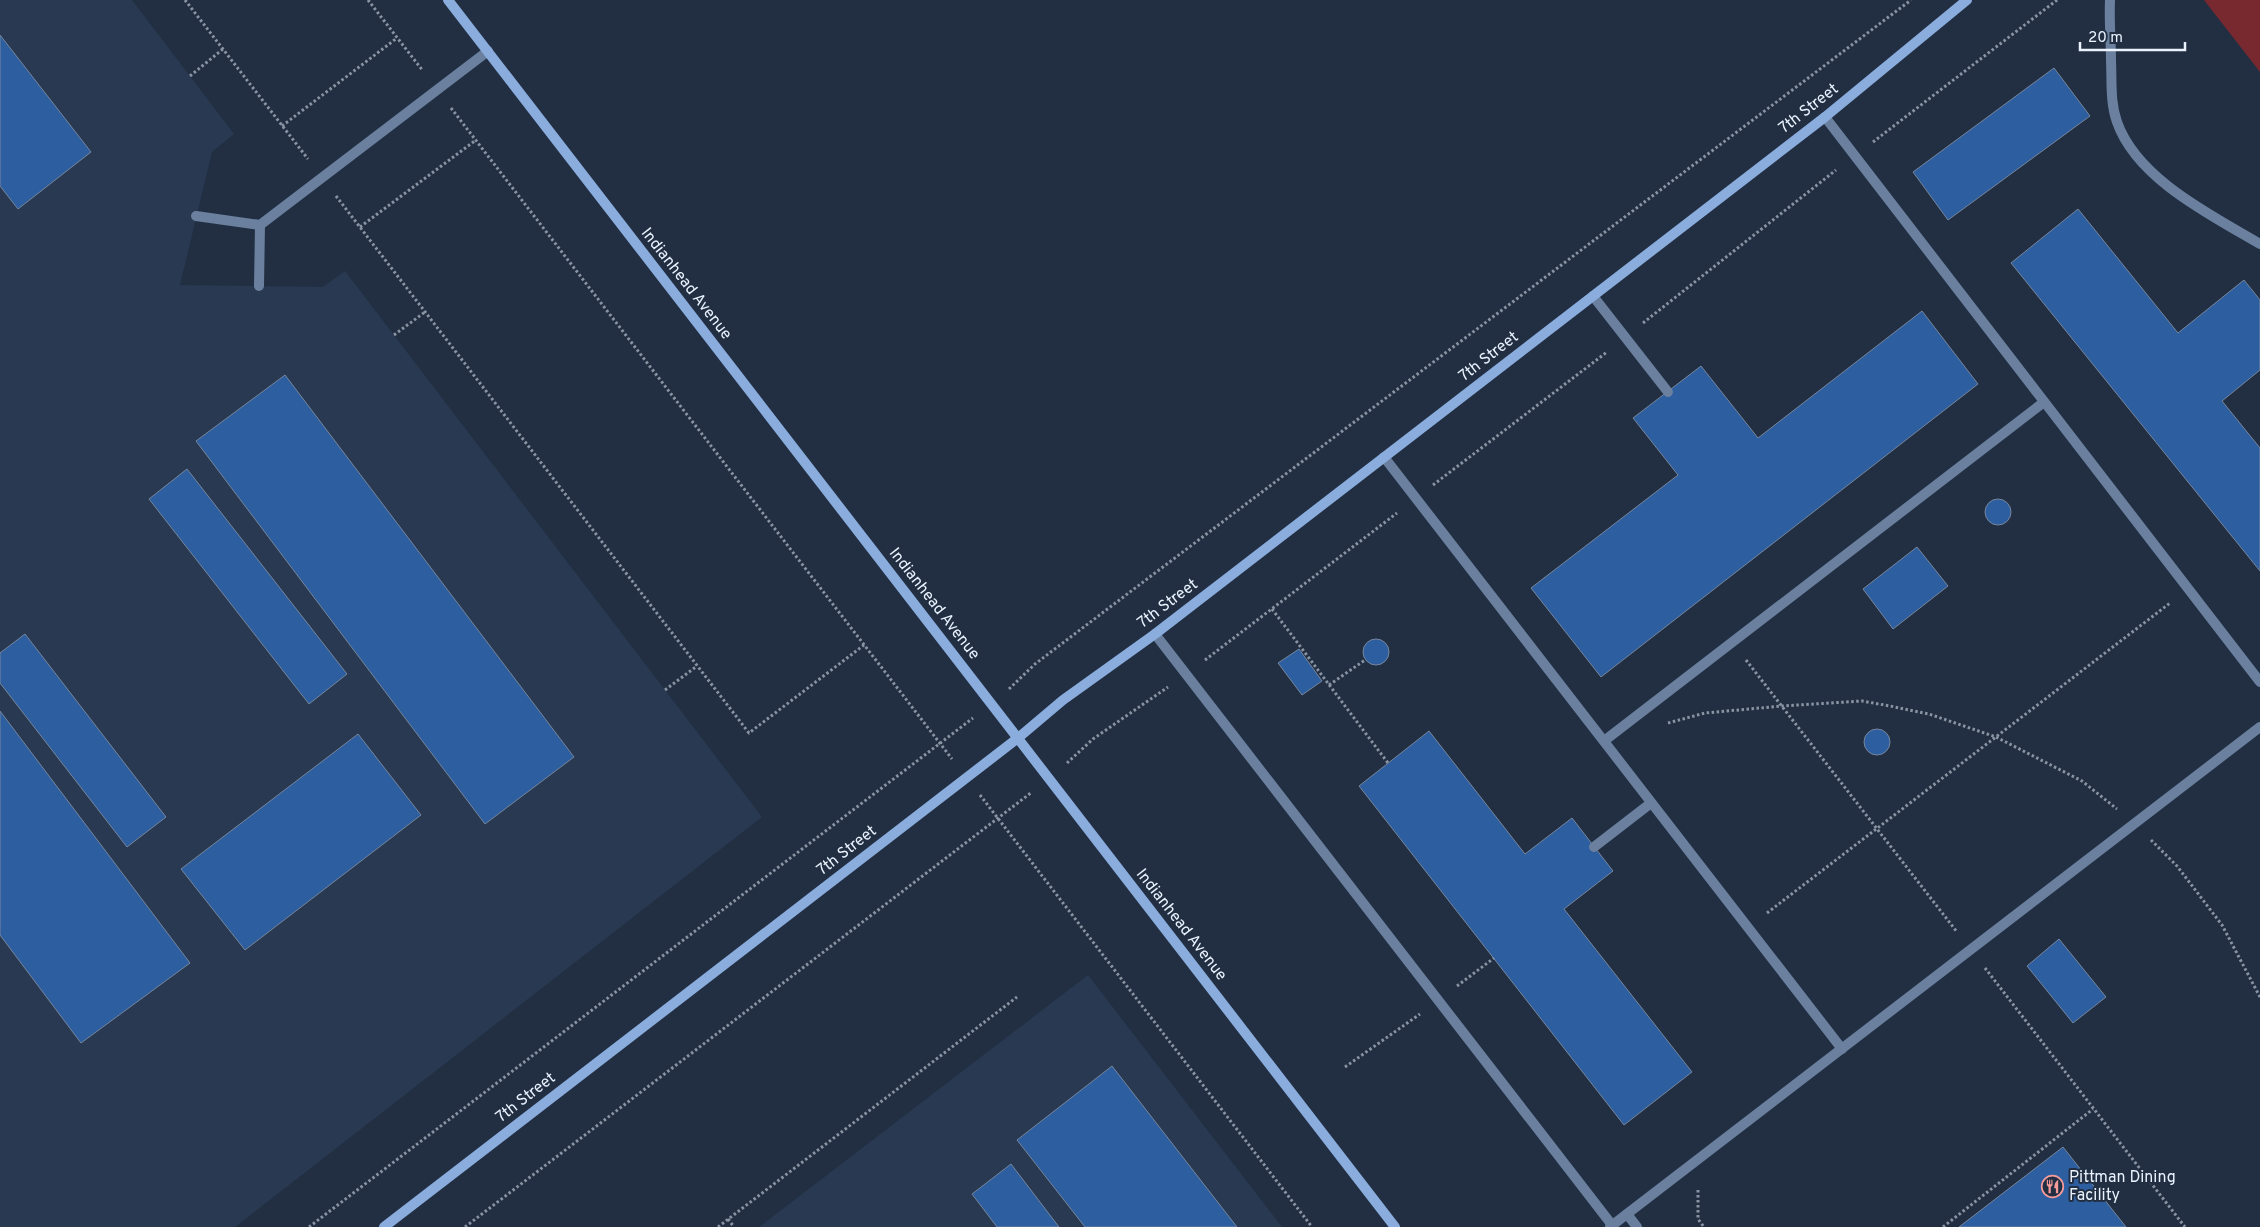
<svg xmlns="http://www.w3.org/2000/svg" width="2260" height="1227" font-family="Overpass,sans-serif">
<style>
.built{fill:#283951}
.garden{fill:#78282f}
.building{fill:#2d5ea0;stroke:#76869c}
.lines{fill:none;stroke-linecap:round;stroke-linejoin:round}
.path{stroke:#8994a3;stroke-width:3;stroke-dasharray:2.5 2.5;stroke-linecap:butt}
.lane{stroke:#6a809e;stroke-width:10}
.secondary{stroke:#8aadde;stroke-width:10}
.labels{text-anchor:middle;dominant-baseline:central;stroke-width:4;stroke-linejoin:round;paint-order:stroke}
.street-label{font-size:16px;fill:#e9f2fe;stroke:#222f42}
.poi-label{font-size:16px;fill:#e9f2fe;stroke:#222f42;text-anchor:start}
</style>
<rect width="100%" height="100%" fill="#222f42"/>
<g class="built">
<polygon points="0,0 132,0 234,134 212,152 180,285 323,287 345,271 762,817 235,1227 0,1227"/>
<polygon points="1088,975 1282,1227 759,1227"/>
</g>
<polygon class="garden" points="2204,0 2260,0 2260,72"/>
<g class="building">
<polygon points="0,35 91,152 18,209 0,186"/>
<polygon points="2054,68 2090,116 1948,220 1913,172"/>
<polygon points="2078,209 2178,333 2244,280 2260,300 2260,370 2222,401 2260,448 2260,571 2011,263"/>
<polygon points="1922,311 1978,384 1601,677 1531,588 1678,475 1633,418 1701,366 1758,438"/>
<polygon points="285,375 574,757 485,824 196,441"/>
<polygon points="187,469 347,674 309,704 149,499"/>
<circle cx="1998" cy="512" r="13"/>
<polygon points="1917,547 1948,586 1893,629 1863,589"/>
<polygon points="25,634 166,817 127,847 0,683 0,653"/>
<circle cx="1376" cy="652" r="13"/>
<polygon points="1299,649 1322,681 1302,695 1278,663"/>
<polygon points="0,711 190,963 81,1043 0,935"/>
<circle cx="1877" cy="742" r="13"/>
<polygon points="1429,731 1525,854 1572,818 1613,871 1564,909 1692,1072 1624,1125 1359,786"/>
<polygon points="358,734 421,815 245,950 181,869"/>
<polygon points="2059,939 2106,997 2073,1023 2027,966"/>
<polygon points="1112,1066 1237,1227 1085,1227 1017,1140"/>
<polygon points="2063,1147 2126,1227 1959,1227"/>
<polygon points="1011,1164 1059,1227 997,1227 972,1194"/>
</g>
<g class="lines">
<g class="path">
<polyline points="185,0 308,159"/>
<polyline points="368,0 423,71"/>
<polyline points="190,76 223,49"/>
<polyline points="451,108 952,759"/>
<polyline points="282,126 397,38"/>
<polyline points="1873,142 2057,0"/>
<polyline points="336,196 749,733 864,645"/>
<polyline points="360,227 476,140"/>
<polyline points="1643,323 1836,170"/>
<polyline points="394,335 425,312"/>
<polyline points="1433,485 1607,352"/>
<polyline points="1272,609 1388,763"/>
<polyline points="1205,660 1397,513"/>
<polyline points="1746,660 1957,932"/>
<polyline points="1329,685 1365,660"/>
<polyline points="1009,689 1035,664 1911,0"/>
<polyline points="665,690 697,666"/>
<polyline points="1668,723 1705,713 1782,706 1862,701 1890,706 1929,714 1996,737 2082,781 2117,809"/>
<polyline points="1067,763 1093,739 1168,687"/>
<polyline points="980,795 1312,1227"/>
<polyline points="2151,840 2177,866 2222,925 2260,997"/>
<polyline points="1767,913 2170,603"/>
<polyline points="1985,968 2185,1227"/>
<polyline points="1457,986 1494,958"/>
<polyline points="1345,1067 1420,1014"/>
<polyline points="1698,1190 1698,1219 1704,1227"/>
<polyline points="728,1219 734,1227"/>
<polyline points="309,1227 973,718"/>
<polyline points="465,1227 1032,792"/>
<polyline points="718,1227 1017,997"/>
<polyline points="1943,1227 2093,1109"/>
</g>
<g class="lane">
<path d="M 2110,0 C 2109,21 2111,41 2111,61 C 2112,82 2110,102 2117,122 C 2137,179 2211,215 2260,244"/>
<polyline points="1825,117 2260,682"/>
<polyline points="196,216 260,225 488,51"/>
<polyline points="259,286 260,225"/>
<polyline points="1593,296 1668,392"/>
<polyline points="1384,457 1842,1049"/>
<polyline points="1155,634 1612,1225"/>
<polyline points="1604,741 2044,402"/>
<polyline points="1594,847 1651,803"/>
<polyline points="1627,1214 1637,1227"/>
<polyline points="1610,1227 2260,727"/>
</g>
<g class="secondary">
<polyline points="448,0 1395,1227"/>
<polyline points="384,1227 1018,738 1063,700 1155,634 1825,117 1967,0"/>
</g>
</g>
<defs>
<symbol id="restaurant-ring" viewBox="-11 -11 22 22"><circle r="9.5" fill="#222f42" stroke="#f59b9c" stroke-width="1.5"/><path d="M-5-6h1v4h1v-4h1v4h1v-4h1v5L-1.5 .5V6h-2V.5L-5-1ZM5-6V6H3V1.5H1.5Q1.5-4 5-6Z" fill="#f59b9c"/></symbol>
</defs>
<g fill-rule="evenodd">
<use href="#restaurant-ring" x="2040" y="1174" width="25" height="25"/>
</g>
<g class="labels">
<g class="street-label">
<text transform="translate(1809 109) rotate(-38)">7th Street</text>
<text transform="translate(686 284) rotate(52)">Indianhead Avenue</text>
<text transform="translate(1489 357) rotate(-38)">7th Street</text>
<text transform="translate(934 604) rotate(52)">Indianhead Avenue</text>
<text transform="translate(1168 604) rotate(-37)">7th Street</text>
<text transform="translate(847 851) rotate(-38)">7th Street</text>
<text transform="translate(1181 925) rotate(52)">Indianhead Avenue</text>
<text transform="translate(526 1098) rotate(-38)">7th Street</text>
</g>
<g class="poi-label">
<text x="2069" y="1178">Pittman Dining<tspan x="2069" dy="18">Facility</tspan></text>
</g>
</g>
<path d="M2080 42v8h105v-8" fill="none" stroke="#e9f2fe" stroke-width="2.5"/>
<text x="2088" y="42" font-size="15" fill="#e9f2fe" stroke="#222f42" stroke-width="4" paint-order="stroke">20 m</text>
</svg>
